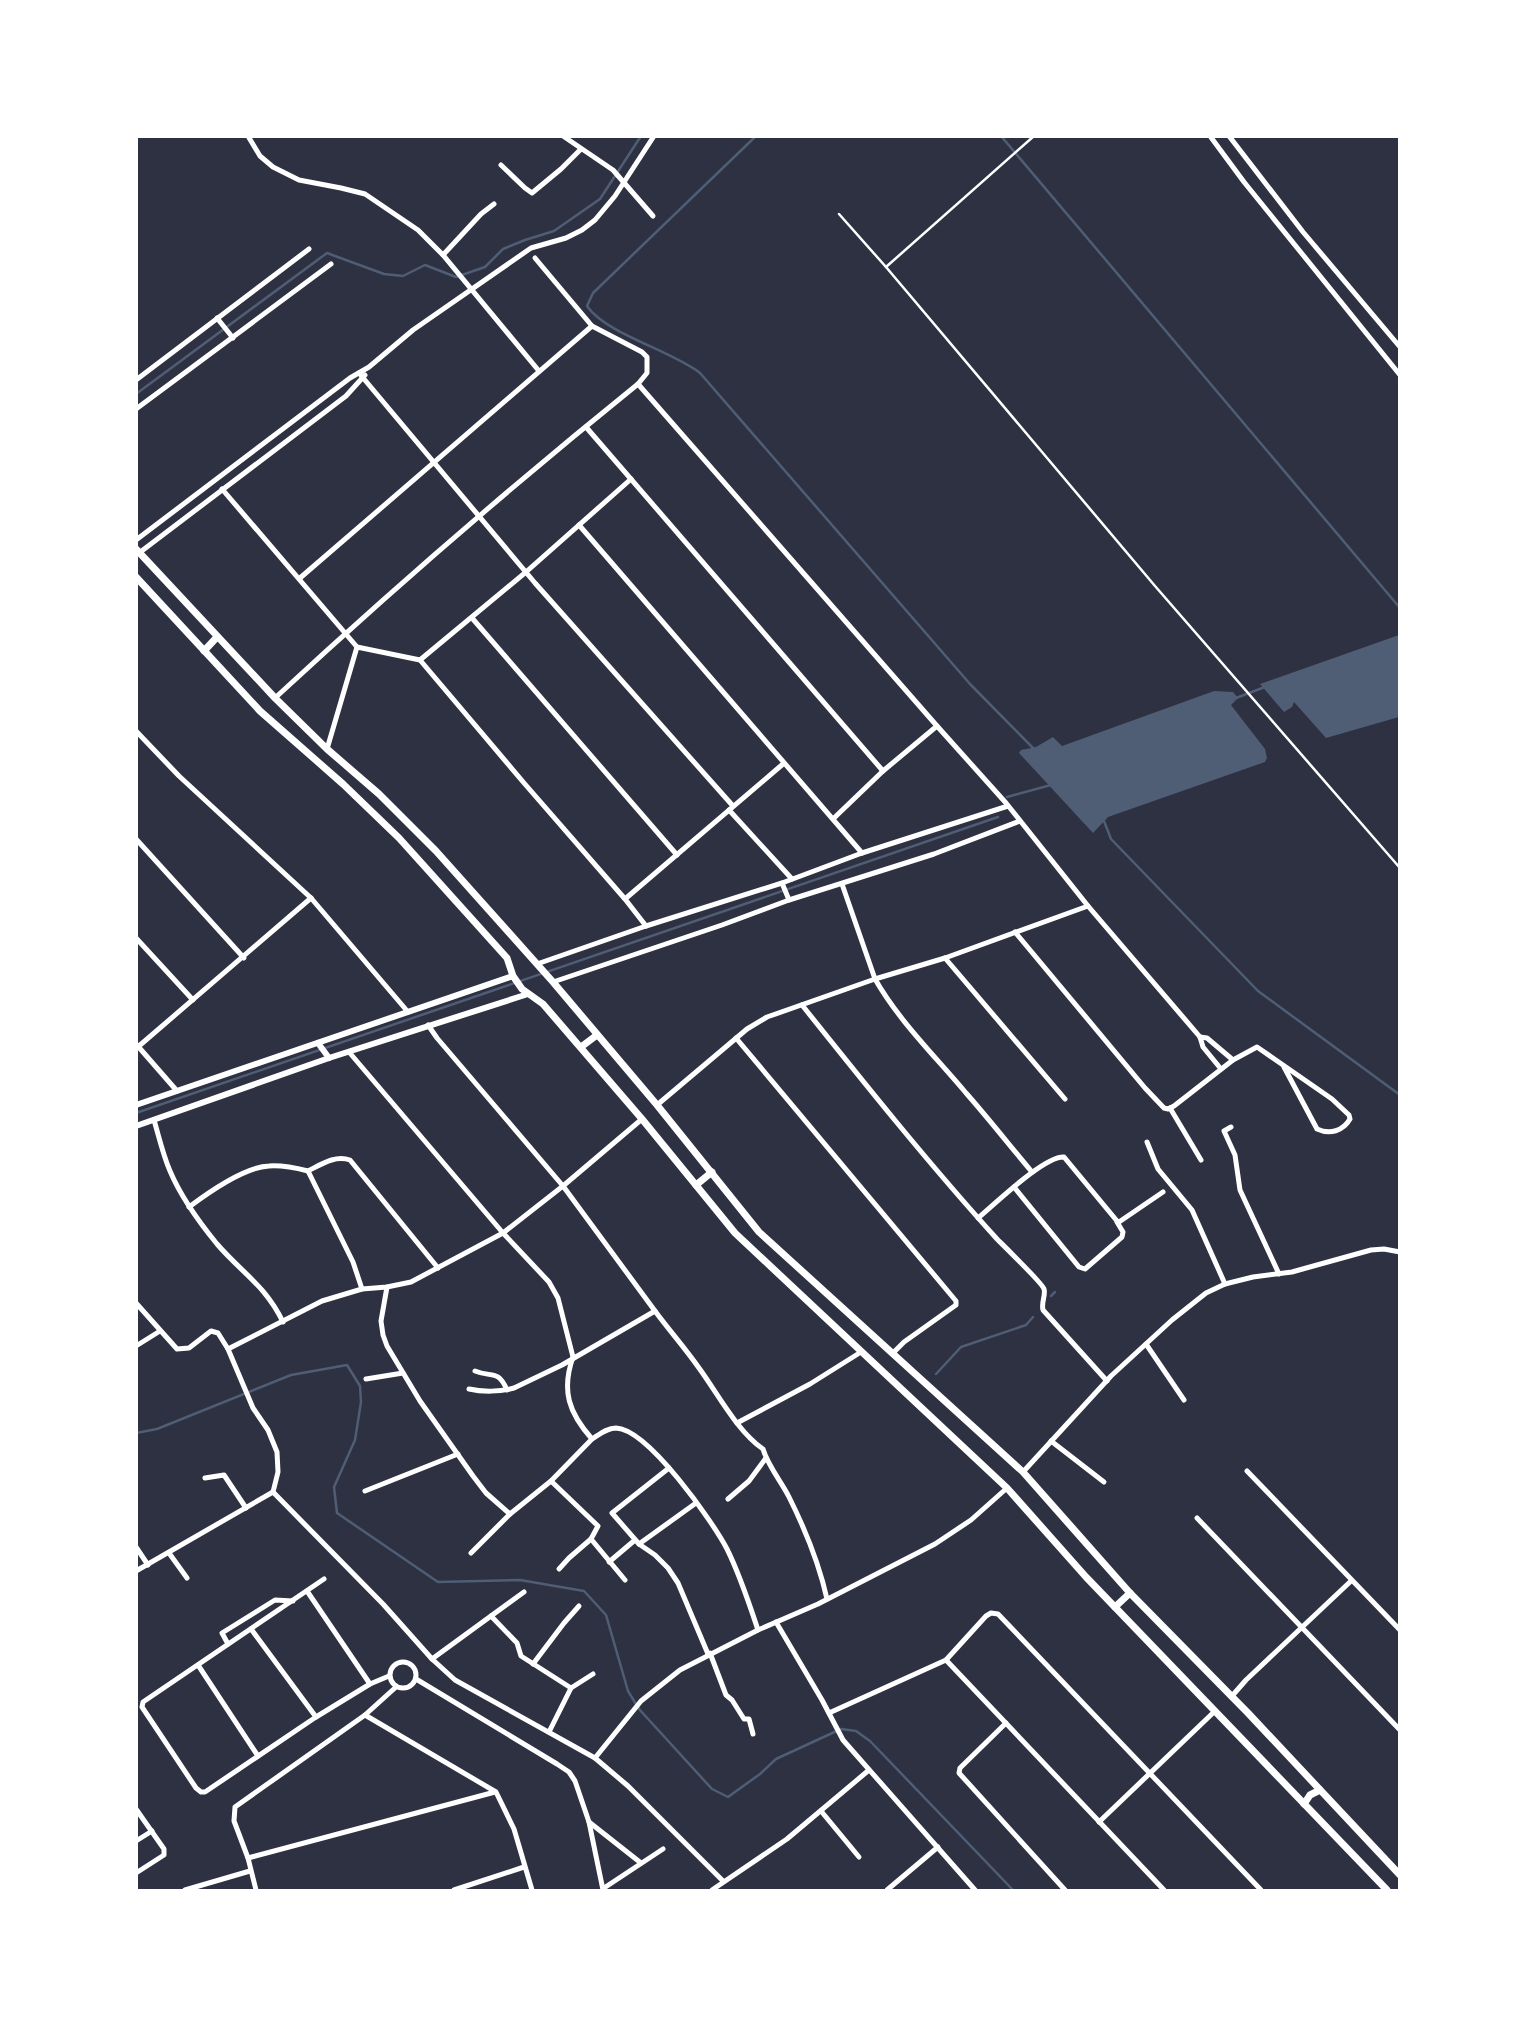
<svg xmlns="http://www.w3.org/2000/svg" width="1536" height="2027" font-family="Figtree,sans-serif">
<style>
.water{fill:#4f5d75}
.lines{fill:none;stroke-linecap:round;stroke-linejoin:round}
.stream{stroke:#4f5d75;stroke-width:2.5}
.service{stroke:#fff;stroke-width:2.5}
.minor{stroke:#fff;stroke-width:5}
.tertiary{stroke:#fff;stroke-width:6}
.secondary{stroke:#fff;stroke-width:7}
</style>
<rect width="100%" height="100%" fill="#2d3142"/>
<g class="water">
<polygon points="1399,635 1399,717 1326,738 1294,702 1292,707 1284,712 1260,684"/>
<polygon points="1214,691 1233,692 1238,698 1231,705 1265,749 1267,758 1265,762 1108,817 1093,833 1019,753 1021,750 1036,747 1053,737 1062,746"/>
</g>
<g class="lines">
<g class="stream">
<path d="M 756,136 L 593,293 L 587,306 C 606,334 670,350 700,373 L 970,684 L 1034,749"/>
<polyline points="1001,136 1400,608"/>
<polyline points="136,394 327,253 384,274 403,276 425,265 456,277 485,267 503,249 525,240 554,231 600,199 641,136"/>
<polyline points="1236,698 1265,687"/>
<polyline points="1007,797 1051,785"/>
<polyline points="1104,821 1111,839 1258,991 1400,1095"/>
<polyline points="136,1113 998,817"/>
<polyline points="1051,1296 1055,1292"/>
<polyline points="936,1374 961,1347 1026,1325 1033,1317"/>
<polyline points="136,1433 157,1429 291,1375 347,1365 360,1386 361,1402 355,1440 334,1487 337,1513 438,1582 520,1580 584,1591 606,1615 628,1691 639,1709 712,1789 728,1797 760,1774 776,1759 841,1729 856,1731 870,1741 1013,1890"/>
</g>
<g class="service">
<polyline points="839,214 886,267 1155,586 1400,868"/>
<polyline points="886,267 1034,136"/>
</g>
<g class="minor">
<polyline points="248,136 260,156 273,167 299,180 341,188 365,194 418,230 443,255 539,371"/>
<polyline points="563,136 613,170 653,216"/>
<polyline points="1210,136 1244,182 1400,375"/>
<polyline points="1229,136 1303,232 1400,347"/>
<polyline points="501,165 525,188 532,193 561,169 581,149"/>
<polyline points="443,255 481,214 494,204"/>
<polyline points="535,258 592,326"/>
<polyline points="217,318 233,338"/>
<polyline points="359,373 535,583 733,806"/>
<polyline points="136,380 309,249"/>
<polyline points="638,384 937,726 1006,803 1088,906 1200,1037 1203,1047 1221,1069"/>
<polyline points="136,409 331,264"/>
<polyline points="586,427 883,771"/>
<polyline points="222,489 357,647 420,660 524,783 625,899 646,926"/>
<polyline points="579,525 862,853"/>
<polyline points="136,540 350,378 369,367 413,330 531,248 566,238 582,230 595,220 615,196 654,136"/>
<polyline points="139,553 346,396 365,375"/>
<polyline points="472,618 677,855"/>
<polyline points="420,660 526,572 631,479"/>
<path d="M 275,698 C 393,589 514,484 638,384 L 647,373 L 647,357 L 642,352 L 592,326 L 300,578"/>
<polyline points="136,731 179,776 311,898 408,1012"/>
<polyline points="327,749 357,647"/>
<polyline points="729,810 792,879"/>
<polyline points="833,819 883,771 937,726"/>
<polyline points="136,839 244,958"/>
<polyline points="782,883 789,900"/>
<path d="M 842,884 L 875,979 C 899,1021 935,1056 966,1093 C 989,1119 1010,1146 1032,1172"/>
<polyline points="625,899 783,764"/>
<path d="M 1015,932 L 1145,1088 L 1164,1108 L 1168,1109 L 1174,1106 L 1233,1060 L 1257,1047 L 1332,1099 L 1349,1115 L 1350,1119 C 1343,1131 1330,1135 1317,1129 L 1284,1067"/>
<polyline points="136,938 193,1000"/>
<polyline points="945,958 1065,1099"/>
<polyline points="537,964 646,926 782,883 862,853 1008,806"/>
<polyline points="553,982 722,925 789,900 934,854 1020,821"/>
<path d="M 802,1005 C 865,1084 929,1164 997,1239 C 1004,1246 1043,1284 1044,1289 C 1046,1295 1041,1302 1043,1310 L 1107,1381"/>
<polyline points="428,1025 437,1038 563,1186 655,1311"/>
<polyline points="1200,1037 1207,1038 1233,1060"/>
<polyline points="736,1038 956,1301 956,1305 904,1342 893,1353"/>
<polyline points="136,1044 177,1091"/>
<polyline points="139,1046 311,898"/>
<polyline points="349,1052 503,1233 549,1282 558,1298 573,1357"/>
<polyline points="657,1105 747,1029 767,1017 875,979 945,958 1088,906"/>
<polyline points="1170,1108 1201,1160"/>
<path d="M 154,1120 C 159,1137 163,1155 170,1171 C 181,1197 199,1222 217,1244 C 242,1273 265,1285 283,1322"/>
<polyline points="1231,1127 1224,1131 1235,1155 1240,1190 1279,1274"/>
<polyline points="1147,1142 1158,1169 1192,1210 1225,1284"/>
<path d="M 308,1171 C 322,1164 335,1155 350,1160 L 438,1268"/>
<polyline points="308,1171 353,1262 362,1289"/>
<polyline points="1014,1187 1079,1267 1085,1269 1122,1237 1123,1232 1117,1222"/>
<path d="M 189,1207 C 209,1192 244,1167 269,1166 C 282,1165 296,1168 308,1171"/>
<path d="M 978,1218 C 995,1204 1044,1156 1064,1157 L 1117,1221 L 1119,1222 L 1163,1192"/>
<polyline points="387,1287 381,1321 383,1335 387,1346 420,1401 473,1476 486,1493 510,1514"/>
<polyline points="136,1303 177,1349 189,1348 211,1331 218,1333 228,1349"/>
<polyline points="1146,1344 1184,1400"/>
<polyline points="136,1346 160,1331"/>
<path d="M 573,1357 C 561,1391 569,1413 592,1439 C 600,1434 607,1428 616,1428 C 648,1429 713,1522 727,1549 C 740,1575 749,1603 758,1630"/>
<path d="M 475,1371 C 492,1378 498,1369 507,1390"/>
<polyline points="366,1379 403,1373"/>
<path d="M 469,1389 C 482,1392 500,1392 514,1388 L 562,1365 L 655,1311 C 669,1330 685,1348 699,1368 C 718,1394 737,1431 763,1449 C 768,1466 781,1481 789,1497 C 805,1529 819,1563 827,1599"/>
<polyline points="737,1423 810,1384 861,1352"/>
<polyline points="1051,1441 1104,1482"/>
<polyline points="669,1468 612,1513 639,1544 655,1555 668,1568 678,1583 708,1654"/>
<polyline points="1247,1471 1400,1630"/>
<polyline points="1023,1472 1111,1376 1172,1320 1206,1293 1225,1284 1253,1277 1292,1272 1371,1250 1384,1249 1400,1252"/>
<polyline points="205,1478 224,1475 246,1508"/>
<polyline points="551,1481 598,1526 591,1539 625,1580"/>
<polyline points="365,1491 458,1454"/>
<polyline points="273,1492 278,1472 277,1452 268,1430 253,1408 228,1349 322,1301 362,1289 387,1287 411,1282 503,1233 563,1186 642,1119"/>
<polyline points="273,1492 383,1604 432,1659 455,1680 595,1758 628,1786 723,1881"/>
<polyline points="728,1499 749,1481 766,1458"/>
<polyline points="1197,1518 1400,1730"/>
<polyline points="639,1544 696,1503"/>
<polyline points="136,1547 148,1565"/>
<polyline points="169,1553 187,1578"/>
<polyline points="471,1553 510,1514 551,1481 592,1439"/>
<polyline points="609,1562 635,1540"/>
<polyline points="559,1569 569,1558 591,1539"/>
<polyline points="136,1571 273,1492"/>
<polyline points="324,1579 143,1702 142,1707 196,1788 201,1792 205,1792 316,1717 370,1684 389,1676"/>
<polyline points="307,1591 370,1684"/>
<polyline points="491,1616 517,1643 521,1656 571,1688 549,1732"/>
<polyline points="776,1622 822,1700 843,1740 975,1890"/>
<polyline points="251,1629 316,1717"/>
<polyline points="228,1644 222,1633 275,1600 293,1601"/>
<polyline points="710,1653 726,1695 732,1700 744,1719 749,1719 753,1734"/>
<polyline points="432,1659 524,1592"/>
<polyline points="946,1660 1164,1890"/>
<circle cx="403" cy="1675" r="13"/>
<polyline points="533,1664 564,1623 579,1606"/>
<polyline points="198,1665 258,1756"/>
<polyline points="416,1679 557,1764 569,1772 575,1781 589,1822 603,1890"/>
<polyline points="571,1688 593,1674"/>
<polyline points="1232,1696 1246,1680 1351,1581"/>
<polyline points="829,1713 946,1660 986,1616 991,1613 998,1614 1261,1890"/>
<polyline points="365,1715 496,1792 514,1829 532,1890"/>
<polyline points="1006,1723 960,1768 959,1773 1065,1890"/>
<polyline points="595,1758 641,1701 680,1670 758,1630 818,1604 935,1544 971,1520 1007,1488"/>
<polyline points="136,1809 164,1849 164,1855 136,1873"/>
<polyline points="821,1811 859,1857"/>
<polyline points="589,1822 641,1863"/>
<polyline points="1099,1822 1215,1711"/>
<polyline points="136,1841 152,1831"/>
<polyline points="248,1858 495,1792"/>
<polyline points="604,1888 663,1849"/>
<polyline points="185,1890 250,1871"/>
<polyline points="256,1890 248,1858 234,1821 235,1807 365,1715 396,1687"/>
<polyline points="454,1890 524,1867"/>
<polyline points="712,1890 787,1839 869,1770"/>
<polyline points="887,1890 938,1847"/>
</g>
<g class="tertiary">
<polyline points="318,1043 329,1058"/>
<polyline points="136,1105 513,976"/>
<polyline points="136,1126 329,1058 528,994"/>
</g>
<g class="secondary">
<polyline points="136,549 275,698 327,749 379,794 436,851 553,982 657,1105 759,1232 1023,1472 1130,1593 1248,1713 1400,1875"/>
<polyline points="136,577 260,711 343,784 399,838 507,958 513,976 522,989 543,1004 642,1119 735,1233 1007,1488 1086,1577 1387,1890"/>
<polyline points="204,651 217,637"/>
<polyline points="581,1047 597,1035"/>
<polyline points="696,1185 712,1172"/>
<polyline points="1115,1607 1130,1593"/>
<polyline points="1304,1804 1310,1795 1320,1790"/>
</g>
</g>
<rect width="1536" height="2027" fill="none" stroke="#ffffff" stroke-width="276"/>
</svg>
